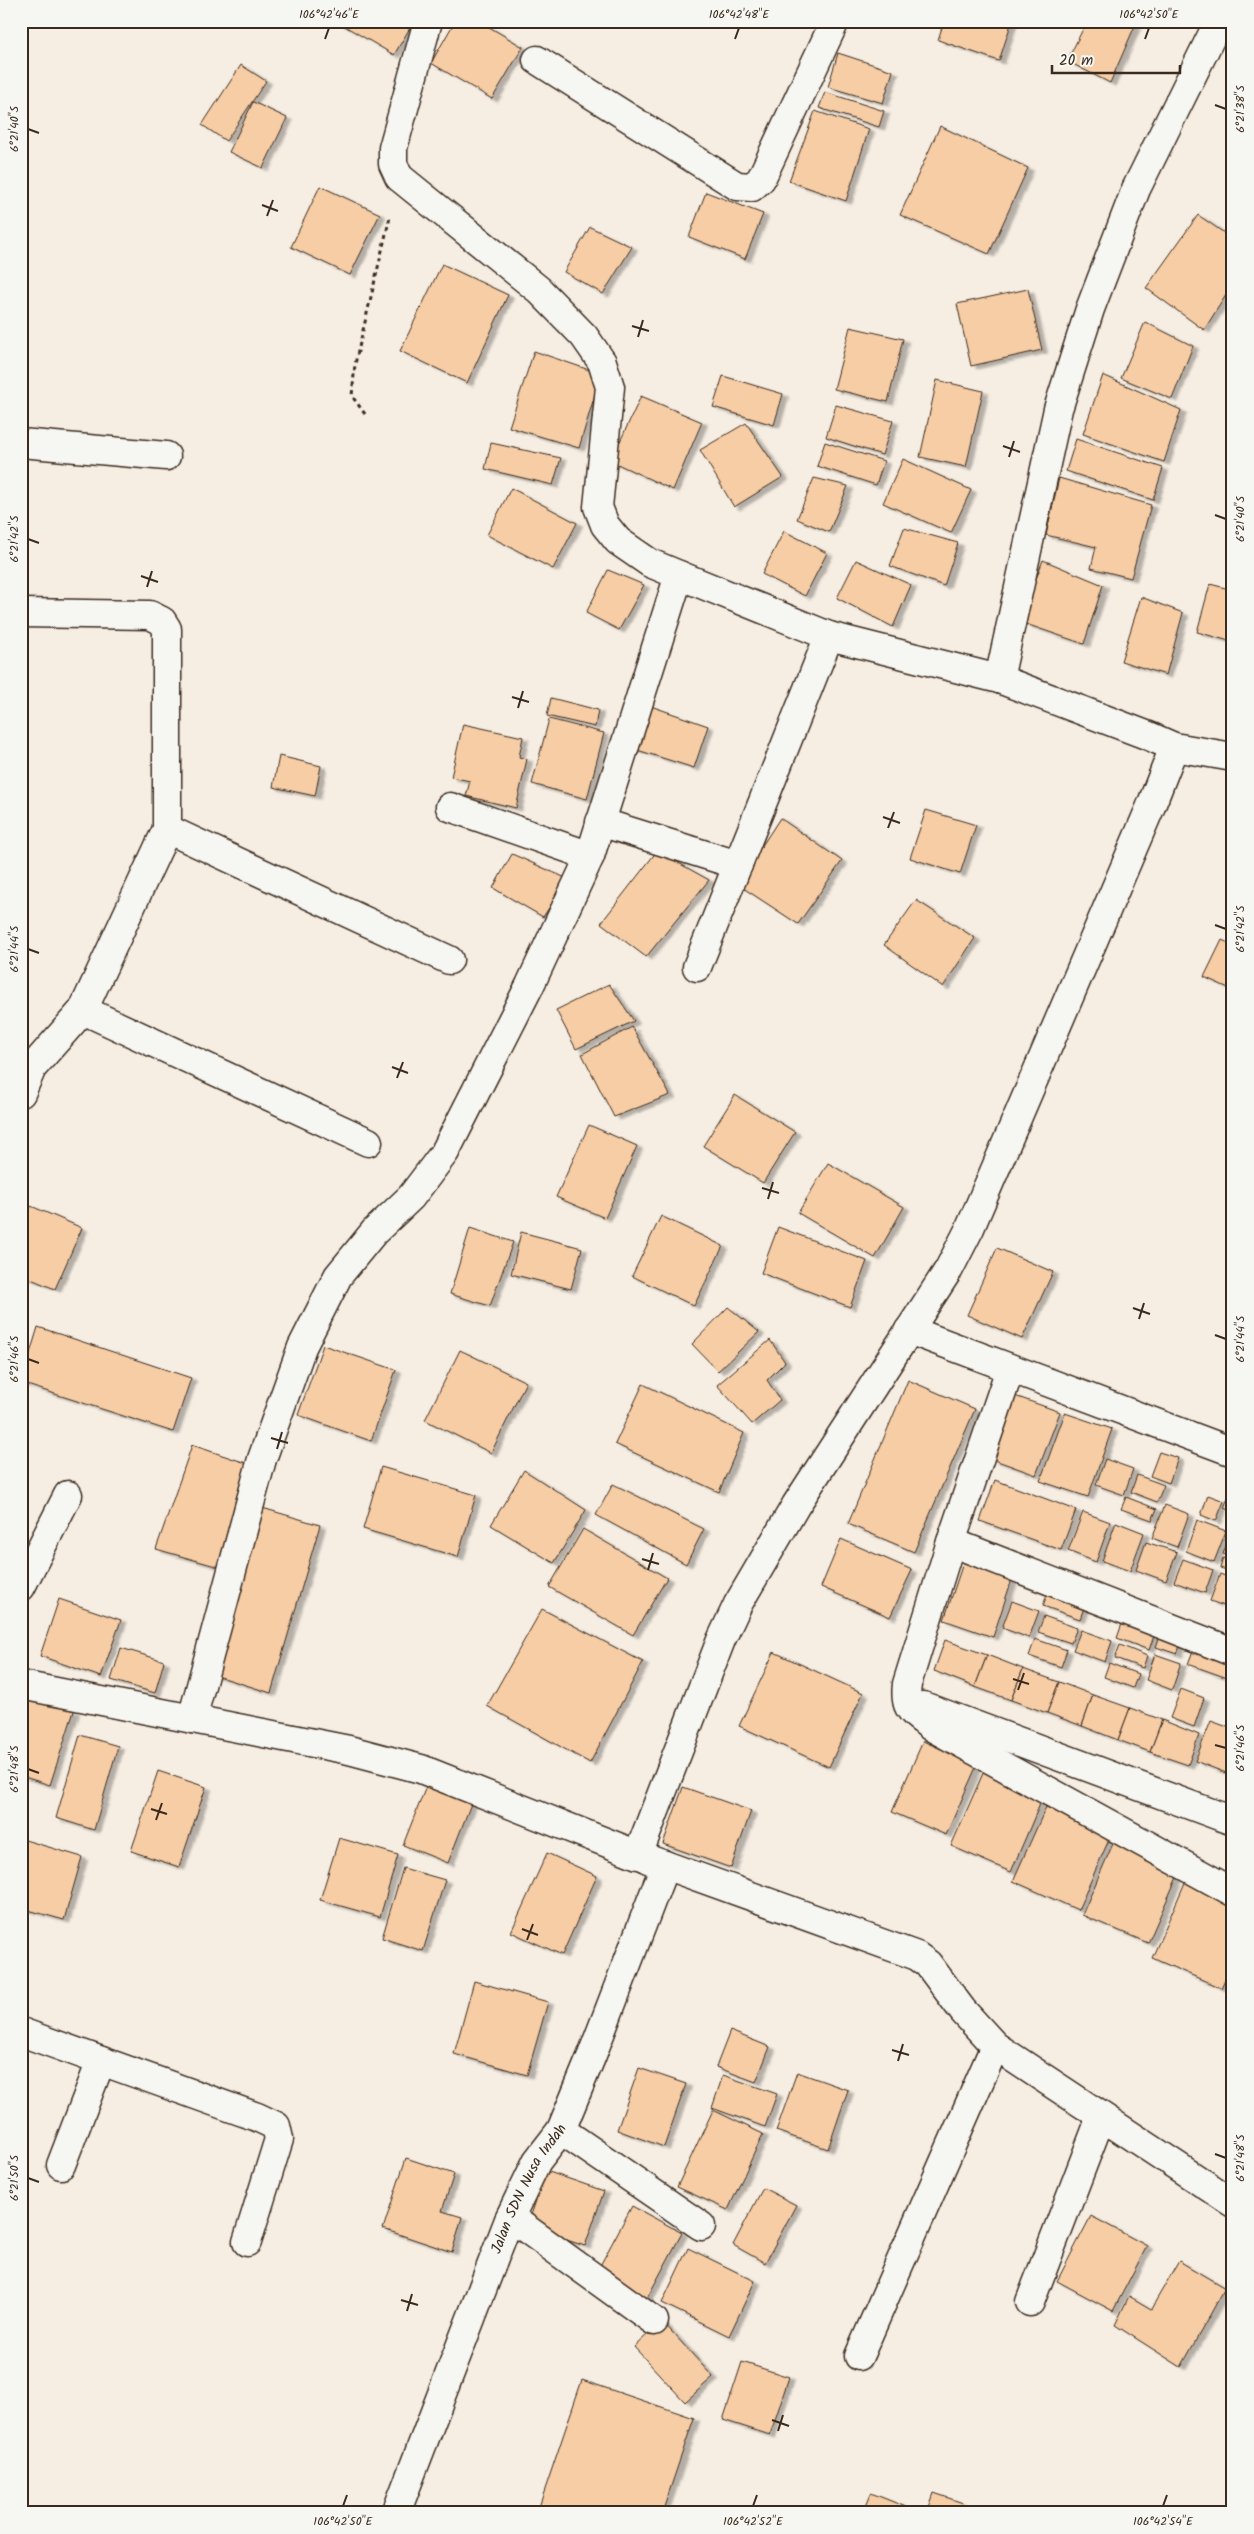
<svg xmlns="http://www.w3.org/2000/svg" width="1254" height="2534" font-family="Kalam,sans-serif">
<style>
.building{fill:#f6cda5;stroke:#3b2a1e;filter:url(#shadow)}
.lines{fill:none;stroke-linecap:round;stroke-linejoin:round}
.minor-casing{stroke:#3b2a1e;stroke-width:31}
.path{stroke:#3b2a1e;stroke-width:3;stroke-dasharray:4 4;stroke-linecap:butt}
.minor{stroke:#f6f6f2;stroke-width:28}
.ticks{fill:none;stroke:#3b2a1e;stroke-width:2}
.labels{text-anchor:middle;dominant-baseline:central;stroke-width:4;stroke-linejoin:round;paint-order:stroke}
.street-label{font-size:15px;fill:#3b2a1e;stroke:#f6f6f2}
.neatline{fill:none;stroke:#3b2a1e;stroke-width:2}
.ticks-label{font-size:12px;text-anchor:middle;fill:#3b2a1e}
</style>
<defs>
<filter id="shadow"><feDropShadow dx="5.5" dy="3" stdDeviation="1" flood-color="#0004"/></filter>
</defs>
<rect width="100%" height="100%" fill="#f6eee3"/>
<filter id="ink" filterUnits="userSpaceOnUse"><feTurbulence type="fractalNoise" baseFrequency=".02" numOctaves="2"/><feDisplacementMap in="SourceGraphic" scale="10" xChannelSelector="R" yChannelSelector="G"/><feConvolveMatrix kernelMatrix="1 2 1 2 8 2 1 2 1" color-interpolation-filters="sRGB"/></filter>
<g filter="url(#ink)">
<g class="building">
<polygon points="336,21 414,21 394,55"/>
<polygon points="455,21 479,21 523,47 492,99 431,63"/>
<polygon points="944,21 1012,21 999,61 938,40"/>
<polygon points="1087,21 1137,21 1110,83 1067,61"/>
<polygon points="838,53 893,71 883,103 828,87"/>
<polygon points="241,65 266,81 226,141 202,125"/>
<polygon points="825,92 884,111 879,127 819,108"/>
<polygon points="253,102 287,118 263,168 229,152"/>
<polygon points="815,111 869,129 846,201 789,181"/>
<polygon points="940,126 1028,168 989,254 900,215"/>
<polygon points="320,186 380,214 350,275 291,247"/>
<polygon points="706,192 763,214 745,259 689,237"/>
<polygon points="1198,215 1233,239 1233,284 1204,330 1146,288"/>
<polygon points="590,227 632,247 603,294 564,272"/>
<polygon points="442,264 508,295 467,383 400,351"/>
<polygon points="1028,289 1042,350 971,366 957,304"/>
<polygon points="1145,322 1193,346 1172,399 1121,378"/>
<polygon points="850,327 903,339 888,402 834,389"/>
<polygon points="534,351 601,374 579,448 509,427"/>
<polygon points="1103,375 1181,410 1164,462 1083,434"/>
<polygon points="723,376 783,394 774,425 713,407"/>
<polygon points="937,380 983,391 966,467 920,457"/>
<polygon points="641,396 702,422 673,490 611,461"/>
<polygon points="836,405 893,421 882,455 826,437"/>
<polygon points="746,423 783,477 734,507 700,450"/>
<polygon points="1076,439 1163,468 1153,500 1066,471"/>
<polygon points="825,442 884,461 876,485 817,466"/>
<polygon points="491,443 561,458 553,485 485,469"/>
<polygon points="903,459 971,490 951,533 883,503"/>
<polygon points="814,478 848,486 829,532 797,519"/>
<polygon points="1059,478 1151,505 1131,578 1091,568 1096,547 1046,535"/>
<polygon points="511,488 577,523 553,569 487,535"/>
<polygon points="904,528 958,543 944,586 890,566"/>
<polygon points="784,531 827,553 805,596 762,574"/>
<polygon points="856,560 911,585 893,627 837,598"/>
<polygon points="1043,560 1103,585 1084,644 1020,622"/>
<polygon points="608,570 644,585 619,630 586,613"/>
<polygon points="1210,584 1233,590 1233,642 1197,632"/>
<polygon points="1141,597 1183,613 1166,675 1121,661"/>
<polygon points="551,698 598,710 595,727 547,716"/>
<polygon points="645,704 708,726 694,768 631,748"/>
<polygon points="549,719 604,733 587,799 532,784"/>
<polygon points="463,724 523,737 519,757 527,759 516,808 466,796 470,781 451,777"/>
<polygon points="279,756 321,766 315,796 273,787"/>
<polygon points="926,810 976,825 960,874 910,858"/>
<polygon points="780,818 842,861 798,924 737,884"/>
<polygon points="657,851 709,880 646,957 601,923"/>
<polygon points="512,854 568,879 543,917 493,888"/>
<polygon points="916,900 975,938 943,987 884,945"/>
<polygon points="1222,940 1233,945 1233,990 1204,977"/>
<polygon points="609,984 634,1021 576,1049 556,1010"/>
<polygon points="632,1027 670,1095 614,1117 582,1054"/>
<polygon points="735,1095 795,1132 763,1183 703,1146"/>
<polygon points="589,1125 637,1146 605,1218 556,1197"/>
<polygon points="828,1163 904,1207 875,1258 798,1213"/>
<polygon points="31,1206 82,1228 55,1289 21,1275 21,1228"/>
<polygon points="661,1216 723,1246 694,1306 632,1276"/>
<polygon points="778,1227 867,1261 850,1307 761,1273"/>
<polygon points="470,1228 513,1242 490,1306 450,1294"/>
<polygon points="521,1232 582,1248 571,1289 511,1274"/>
<polygon points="997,1248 1053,1272 1022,1339 967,1315"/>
<polygon points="728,1307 759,1332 718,1371 692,1344"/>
<polygon points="38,1327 191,1378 173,1432 21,1383"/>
<polygon points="770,1340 785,1362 767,1380 780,1400 752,1424 717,1385"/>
<polygon points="323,1345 396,1370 371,1441 298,1415"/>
<polygon points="460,1350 526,1382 491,1453 425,1420"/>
<polygon points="908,1380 975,1409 914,1552 848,1524"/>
<polygon points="643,1384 744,1433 719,1492 615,1444"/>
<polygon points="1015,1396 1060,1412 1036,1475 992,1459"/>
<polygon points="1065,1413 1112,1429 1088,1497 1040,1481"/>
<polygon points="192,1445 249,1464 219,1567 156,1549"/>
<polygon points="1159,1452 1178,1458 1169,1483 1150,1476"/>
<polygon points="1105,1459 1133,1469 1124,1495 1096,1485"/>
<polygon points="381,1467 476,1495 458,1557 363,1529"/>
<polygon points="524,1470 586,1510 554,1563 491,1525"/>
<polygon points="1137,1475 1164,1485 1157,1502 1131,1492"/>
<polygon points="995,1480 1076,1510 1061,1550 980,1521"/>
<polygon points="613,1484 704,1529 686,1564 596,1515"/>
<polygon points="1233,1485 1233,1511 1224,1508"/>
<polygon points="1208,1495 1224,1501 1216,1521 1201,1515"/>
<polygon points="1126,1497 1157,1509 1152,1520 1121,1509"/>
<polygon points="1165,1505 1189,1514 1177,1547 1152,1538"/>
<polygon points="259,1507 320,1525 271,1693 208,1673"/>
<polygon points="1083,1512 1110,1522 1096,1562 1068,1551"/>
<polygon points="1197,1520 1226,1531 1214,1562 1186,1551"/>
<polygon points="1116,1522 1144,1533 1130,1571 1102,1561"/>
<polygon points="1233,1527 1233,1557 1223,1554"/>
<polygon points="583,1529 667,1578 633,1635 549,1587"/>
<polygon points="841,1539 912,1570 890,1617 821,1587"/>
<polygon points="1146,1542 1177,1552 1166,1581 1136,1570"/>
<polygon points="966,1554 1015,1570 993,1637 944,1620"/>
<polygon points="1223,1558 1233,1562 1233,1572 1220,1568"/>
<polygon points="1183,1559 1213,1570 1205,1593 1174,1582"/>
<polygon points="1220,1574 1233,1579 1233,1609 1210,1601"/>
<polygon points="1050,1586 1087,1599 1080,1619 1043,1606"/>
<polygon points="59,1599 121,1620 101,1677 40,1656"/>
<polygon points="1012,1601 1039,1611 1029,1638 1002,1628"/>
<polygon points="542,1609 643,1662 590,1763 487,1706"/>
<polygon points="1044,1616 1077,1628 1071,1643 1038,1632"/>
<polygon points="1124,1618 1156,1630 1149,1650 1117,1638"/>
<polygon points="1081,1630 1112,1641 1105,1662 1073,1650"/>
<polygon points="1162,1630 1183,1638 1177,1654 1156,1647"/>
<polygon points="1035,1639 1067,1650 1061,1667 1029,1656"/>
<polygon points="945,1640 987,1655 975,1687 934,1671"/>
<polygon points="1197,1640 1233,1653 1233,1680 1188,1664"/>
<polygon points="1120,1645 1147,1656 1143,1668 1115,1658"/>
<polygon points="121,1648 164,1661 155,1693 111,1680"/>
<polygon points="774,1652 863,1693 829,1767 739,1726"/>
<polygon points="1155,1654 1181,1663 1172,1690 1146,1680"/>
<polygon points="987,1655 1023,1669 1011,1700 975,1687"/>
<polygon points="1109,1663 1138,1674 1133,1688 1104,1677"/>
<polygon points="1023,1669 1059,1682 1047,1713 1011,1700"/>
<polygon points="1059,1682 1093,1695 1082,1726 1047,1713"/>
<polygon points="1181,1689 1204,1698 1194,1727 1170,1718"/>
<polygon points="21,1694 74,1711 50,1785 21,1776"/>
<polygon points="1093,1695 1130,1708 1118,1740 1082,1726"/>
<polygon points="1130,1708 1162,1720 1150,1752 1118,1740"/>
<polygon points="1162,1720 1199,1735 1188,1765 1150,1752"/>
<polygon points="1211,1721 1233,1729 1233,1756 1226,1773 1195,1761"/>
<polygon points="80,1735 118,1746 94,1830 56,1818"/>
<polygon points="923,1741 977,1765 946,1835 892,1812"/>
<polygon points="158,1771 206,1787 179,1867 131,1851"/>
<polygon points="984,1771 1043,1797 1011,1872 951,1846"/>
<polygon points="429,1779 474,1796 448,1863 403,1845"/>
<polygon points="683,1787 751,1811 731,1868 663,1844"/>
<polygon points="1046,1807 1111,1835 1078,1910 1013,1881"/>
<polygon points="339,1838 398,1855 380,1917 320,1900"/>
<polygon points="1115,1839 1181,1868 1148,1943 1082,1915"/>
<polygon points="25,1840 82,1857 64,1920 21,1908 21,1855"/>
<polygon points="547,1853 597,1876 562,1955 511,1932"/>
<polygon points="403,1868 445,1880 423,1951 382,1938"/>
<polygon points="1187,1878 1233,1898 1233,1961 1221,1988 1152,1958"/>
<polygon points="474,1981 548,2002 527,2075 454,2054"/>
<polygon points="730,2031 770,2047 756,2082 716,2067"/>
<polygon points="639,2068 686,2084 664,2147 617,2130"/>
<polygon points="797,2072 848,2090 828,2149 776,2131"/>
<polygon points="723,2075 777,2094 765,2127 712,2108"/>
<polygon points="713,2110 763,2134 728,2210 677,2187"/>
<polygon points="406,2158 454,2174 442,2211 462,2217 452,2252 383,2229"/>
<polygon points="546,2171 604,2191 585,2246 527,2227"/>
<polygon points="763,2188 796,2205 765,2263 733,2245"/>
<polygon points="632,2206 682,2233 645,2302 595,2275"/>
<polygon points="1091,2216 1147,2246 1113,2311 1057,2281"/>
<polygon points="688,2248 755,2281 729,2336 662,2303"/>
<polygon points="1179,2261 1225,2288 1181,2367 1115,2325 1129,2296 1151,2309"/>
<polygon points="662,2321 713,2377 685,2402 634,2347"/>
<polygon points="742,2362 789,2377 770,2435 723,2420"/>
<polygon points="582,2380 694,2418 662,2513 537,2513"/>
<polygon points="871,2493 916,2511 915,2513 863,2513"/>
<polygon points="934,2493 963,2503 960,2513 927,2513"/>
</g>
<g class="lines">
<defs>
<g id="minor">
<polyline points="537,60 737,186 752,187 761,179 835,21"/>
<polyline points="21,443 166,456"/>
<polyline points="21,613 150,615 162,621 167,629 167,829 83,1010 32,1068 21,1093"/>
<polyline points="999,679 1058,409 1090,309 1136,189 1219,21"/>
<polyline points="1174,747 1233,757"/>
<polyline points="450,807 590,856"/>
<polyline points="600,822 738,865"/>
<polyline points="167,829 449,960"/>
<polyline points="697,967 829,636"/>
<polyline points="83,1010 368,1142"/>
<polyline points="909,1330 1233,1452"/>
<path d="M 1010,1369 L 951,1542 L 907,1684 C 904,1709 911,1711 930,1726 L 1233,1892"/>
<polyline points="951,1542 1233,1652"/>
<polyline points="21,1587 68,1495"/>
<polyline points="21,1685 349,1750 421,1769 638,1855 721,1640 738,1604 796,1505 949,1269 970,1228 1151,806 1174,747 1149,736 999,679 829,636 679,575 650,563 618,541 605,525 598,507 610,387 602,362 584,336 539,290 399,177 393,164 393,148 428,21"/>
<polyline points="923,1706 1233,1821"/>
<polyline points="192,1719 262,1459 302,1347 338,1276 374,1232 411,1197 445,1152 530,985 590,856 679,575"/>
<polyline points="648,1859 917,1956 928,1964 963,2011 995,2046 1233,2203"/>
<polyline points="21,2032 257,2117 276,2126 279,2139 247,2242"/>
<polyline points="561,2130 701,2226"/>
<polyline points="61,2165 101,2061"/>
<polyline points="510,2217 654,2321"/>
<polyline points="1030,2302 1101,2117"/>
<polyline points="859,2356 995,2046"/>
<path id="s1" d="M 396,2513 L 510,2217 L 537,2161 L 561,2130 L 592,2055 L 665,1865"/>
</g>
</defs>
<use href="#minor" class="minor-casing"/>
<polyline class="path" points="365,414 352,396 355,364 390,217"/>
<use href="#minor" class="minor"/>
</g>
</g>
<path class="ticks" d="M 325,39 L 329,28M 735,39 L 739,28M 1145,39 L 1149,28M 1215,105 L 1226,109M 28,129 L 39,133M 262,205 L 278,211M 267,216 L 273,200M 632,326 L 649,331M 638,337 L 643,320M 1003,446 L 1020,452M 1009,457 L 1014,441M 1215,515 L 1226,519M 28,539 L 39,543M 141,576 L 158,582M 147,587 L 152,571M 512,697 L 529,702M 518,708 L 523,691M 883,817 L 900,823M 888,828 L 894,812M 1215,925 L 1226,929M 28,949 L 39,953M 392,1067 L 408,1073M 397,1078 L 403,1062M 762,1188 L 779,1193M 768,1199 L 773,1182M 1133,1308 L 1150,1314M 1139,1319 L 1144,1303M 1215,1335 L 1226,1339M 28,1359 L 39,1363M 271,1438 L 288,1443M 277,1449 L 282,1432M 642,1559 L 659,1564M 648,1570 L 653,1553M 1013,1679 L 1029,1684M 1018,1690 L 1024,1673M 1215,1745 L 1226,1748M 28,1769 L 39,1773M 151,1809 L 167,1814M 156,1820 L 162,1803M 522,1929 L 538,1935M 527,1940 L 533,1924M 892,2050 L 909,2055M 898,2061 L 903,2044M 1215,2154 L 1226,2158M 28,2178 L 39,2182M 401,2300 L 418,2305M 407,2311 L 412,2294M 772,2420 L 789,2426M 778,2431 L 783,2415M 343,2506 L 347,2495M 753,2506 L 757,2495M 1163,2506 L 1167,2495"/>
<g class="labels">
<g class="street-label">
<text stroke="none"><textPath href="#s1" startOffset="351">Jalan SDN Nusa Indah</textPath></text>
</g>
</g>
<rect width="1254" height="2534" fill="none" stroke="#f6f6f2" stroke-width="55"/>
<path d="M1052 65v8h128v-8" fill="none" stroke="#3b2a1e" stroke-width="2.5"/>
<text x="1059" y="65" font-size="15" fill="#3b2a1e" stroke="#f6f6f2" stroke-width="4" paint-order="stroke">20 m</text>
<rect x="28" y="28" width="1198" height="2478" class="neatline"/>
<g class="ticks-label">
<text x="329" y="18">106°42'46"E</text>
<text x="739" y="18">106°42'48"E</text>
<text x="1149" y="18">106°42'50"E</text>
<text transform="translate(1240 109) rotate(-90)" y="4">6°21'38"S</text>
<text transform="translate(14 129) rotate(-90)" y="4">6°21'40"S</text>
<text transform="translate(1240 519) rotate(-90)" y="4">6°21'40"S</text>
<text transform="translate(14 539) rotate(-90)" y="4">6°21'42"S</text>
<text transform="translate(1240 929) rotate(-90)" y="4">6°21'42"S</text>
<text transform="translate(14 949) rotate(-90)" y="4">6°21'44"S</text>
<text transform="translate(1240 1339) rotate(-90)" y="4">6°21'44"S</text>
<text transform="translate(14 1359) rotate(-90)" y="4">6°21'46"S</text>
<text transform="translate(1240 1748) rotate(-90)" y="4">6°21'46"S</text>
<text transform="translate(14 1769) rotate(-90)" y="4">6°21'48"S</text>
<text transform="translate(1240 2158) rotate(-90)" y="4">6°21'48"S</text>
<text transform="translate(14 2178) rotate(-90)" y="4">6°21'50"S</text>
<text x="343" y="2525">106°42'50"E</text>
<text x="753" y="2525">106°42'52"E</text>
<text x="1163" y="2525">106°42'54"E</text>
</g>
</svg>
